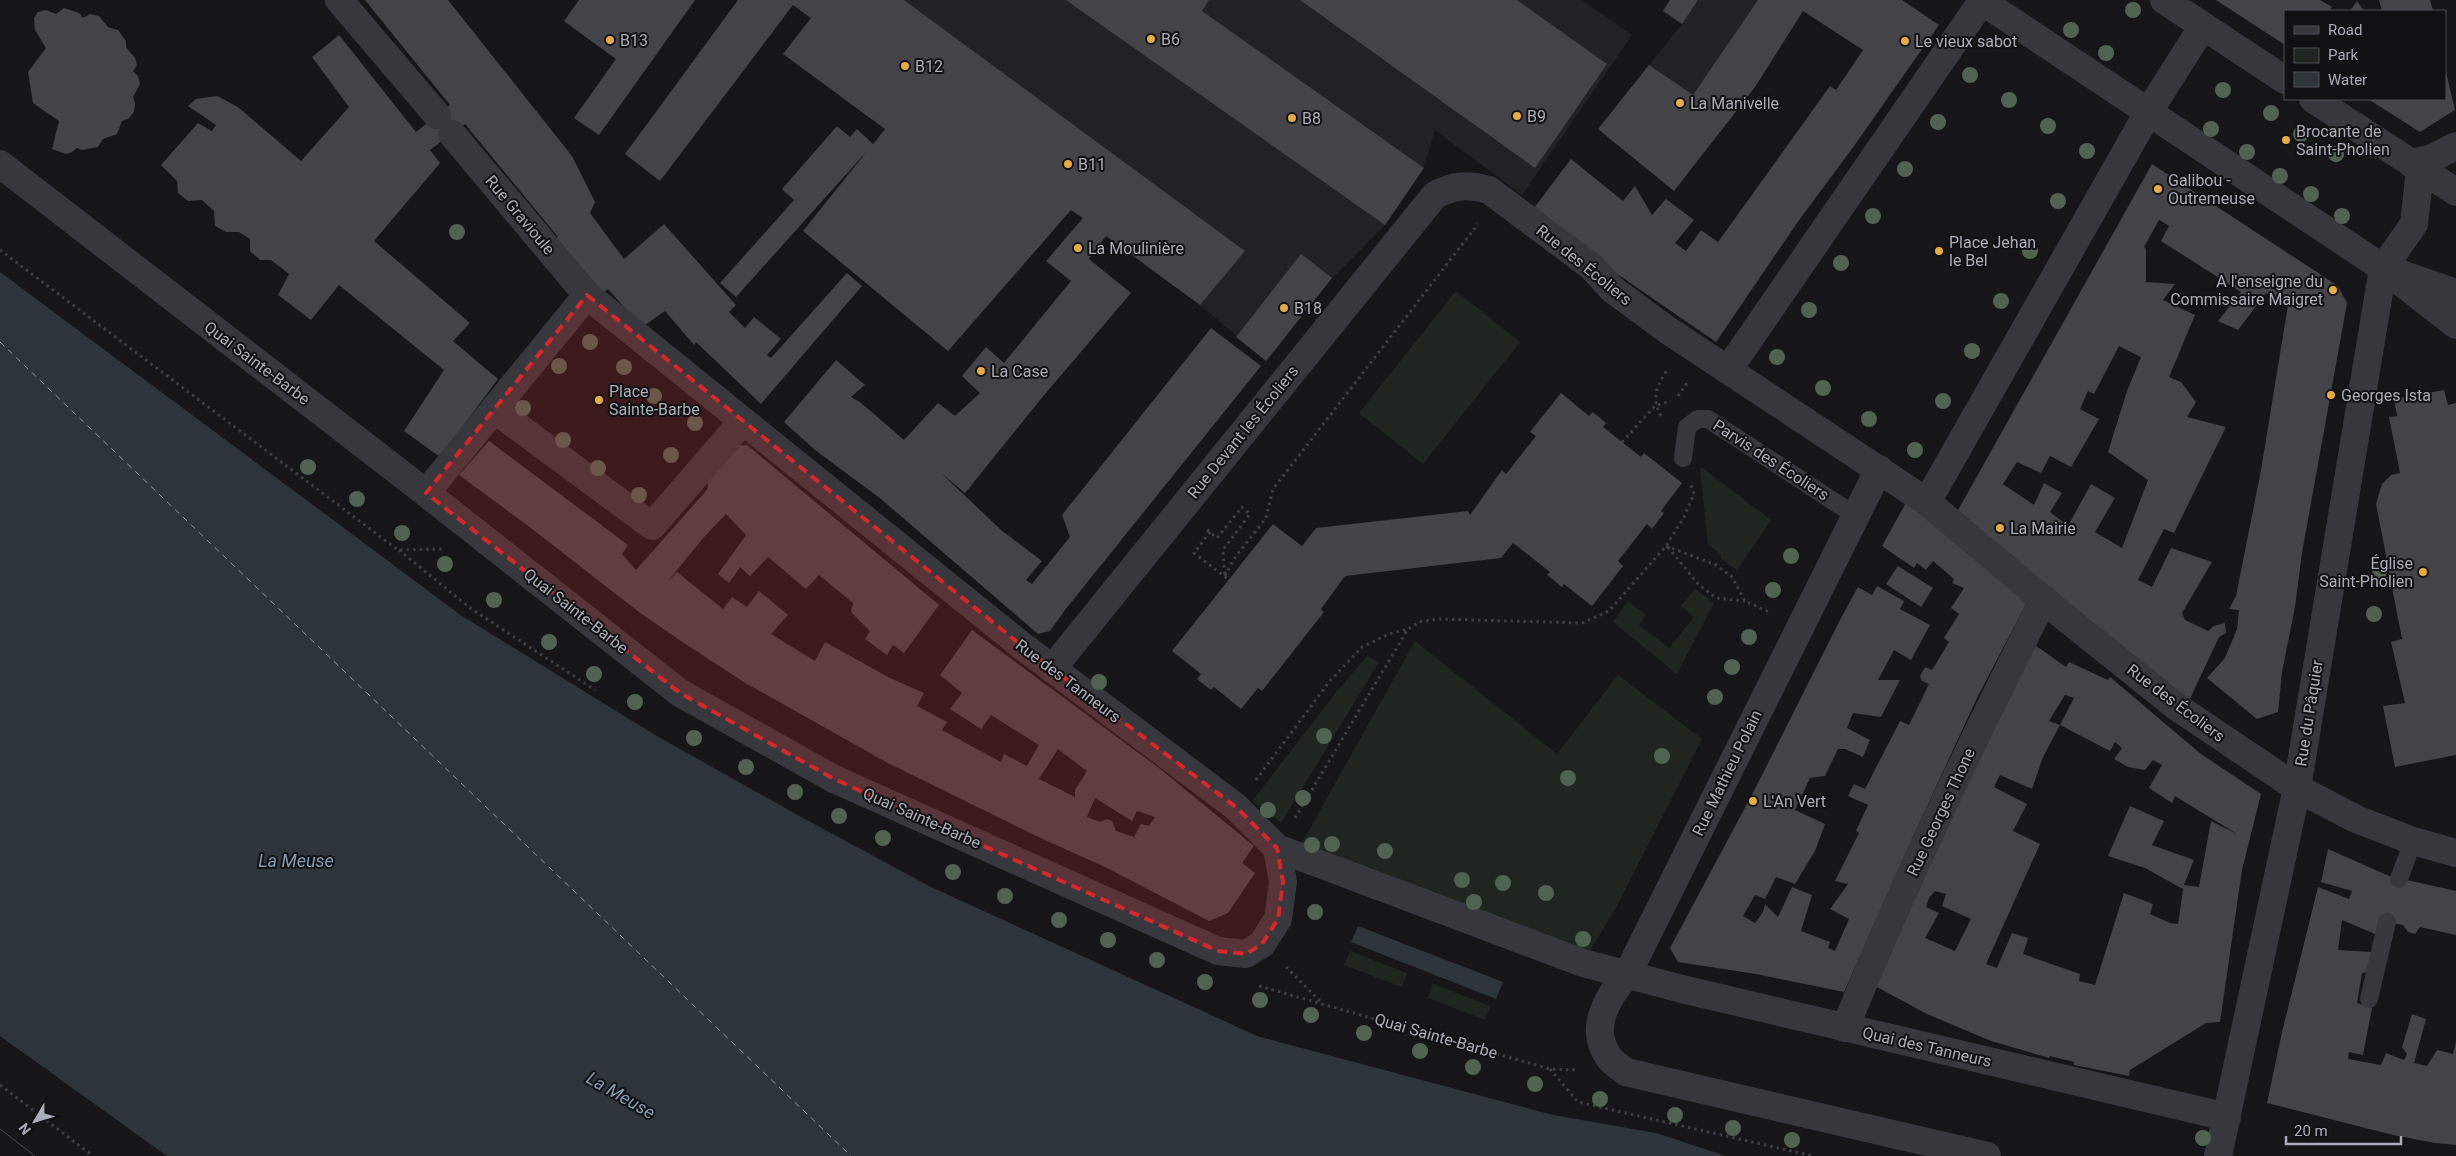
<svg xmlns="http://www.w3.org/2000/svg" width="2456" height="1156" font-family="Roboto,sans-serif">
<style>
.built{fill:#222225}
.green{fill:#1e261f}
.water{fill:#2d353b}
.lines{fill:none;stroke-linecap:round;stroke-linejoin:round}
.ferry{stroke:#829bb0;stroke-width:1;stroke-dasharray:6 5;stroke-linecap:butt}
.building{fill:#434348;fill-rule:evenodd}
.path{stroke:#3d3f44;stroke-width:3;stroke-dasharray:2.5 4;stroke-linecap:butt}
.lane{stroke:#37383d;stroke-width:18}
.street{stroke:#37383d;stroke-width:28}
.tram{stroke:#4a4c52;stroke-width:1}
.tree{fill:#516253}
.marked{fill:#d62828;fill-opacity:0.2;stroke:#d62828;stroke-width:4;stroke-dasharray:10 6;stroke-linejoin:round}
.poi-dot{fill:#e7ac3f;stroke:#111113;stroke-width:2}
.labels{text-anchor:middle;dominant-baseline:central;stroke-width:4;stroke-linejoin:round;paint-order:stroke}
.poi-label{font-size:16px;fill:#a9adb7;stroke:#111113;text-anchor:start}
.street-label{font-size:16px;fill:#a9adb7;stroke:#111113}
.water-label{font-size:18px;font-style:italic;fill:#829bb0;stroke:#111113}
</style>
<rect width="100%" height="100%" fill="#161618"/>
<g class="built">
<polygon points="786,0 1582,0 1632,35 1522,195 1435,130 1424,168 1385,225 1332,278 1266,361 1200,305"/>
<polygon points="1670,0 1810,0 1755,87 1674,191 1598,129 1682,24 1663,11"/>
</g>
<g class="green">
<polygon points="1456,291 1520,342 1423,464 1359,413"/>
<polygon points="1700,466 1771,520 1737,570 1721,559 1721,554 1708,545"/>
<polygon points="1695,589 1714,603 1677,674 1613,622 1628,601 1646,615 1639,625 1669,648 1694,617 1681,606"/>
<polygon points="1415,641 1557,754 1618,675 1702,739 1619,902 1583,963 1295,855"/>
<polygon points="1367,656 1379,662 1281,823 1252,801 1338,690"/>
<polygon points="1350,951 1407,973 1402,987 1344,965"/>
<polygon points="1433,984 1490,1006 1485,1020 1428,998"/>
</g>
<g class="water">
<polygon points="0,272 462,616 655,735 803,818 931,887 1257,1036 1553,1115 1656,1133 1726,1156 167,1156 0,1036"/>
<polygon points="1358,926 1503,982 1496,999 1351,942"/>
</g>
<g class="lines">
<polyline class="ferry" points="0,342 851,1156"/>
</g>
<g class="building">
<polygon points="365,0 448,0 572,156 595,202 590,213 624,259 664,224 736,305 729,312 745,328 754,317 781,339 767,355 771,358 847,273 862,286 761,404 696,342 694,345 665,311 642,327 608,289 600,295 554,240 558,237 465,124 430,150 440,163 374,241 470,323 453,341 498,379 440,457 404,431 444,370 339,285 311,320 278,295 289,274 271,260 260,260 250,251 250,239 239,232 226,232 215,226 214,211 202,200 188,201 178,193 177,181 161,165 198,123 212,131 216,125 188,106 196,99 217,96 238,107 301,161 349,107 312,57 339,35 416,132 450,105"/>
<polygon points="579,0 695,0 599,135 574,118 616,59 564,21"/>
<polygon points="738,0 904,0 1245,251 1200,305 1106,236 1089,259 1131,293 1040,400 965,493 941,473 1001,530 1042,561 1026,580 1032,584 1070,537 1062,515 1211,328 1261,366 1065,610 1050,631 1038,634 881,499 815,450 784,422 836,360 865,385 851,397 860,402 904,440 938,403 955,416 980,393 962,376 986,347 1004,363 1071,281 1046,261 1083,218 1071,210 948,351 803,231 868,150 736,297 720,283 794,200 782,189 837,126 850,137 857,129 873,144 885,129 783,54 811,18 793,5 660,181 625,154"/>
<polygon points="1066,0 1209,0 1202,11 1424,168 1385,225"/>
<polygon points="1300,0 1517,0 1607,64 1535,168"/>
<polygon points="1670,0 1698,0 1682,24 1663,11"/>
<polygon points="1758,0 1902,0 1939,25 1854,146 1797,223 1716,342 1610,269 1534,208 1571,159 1623,201 1635,186 1652,215 1666,199 1694,220 1675,243 1686,251 1701,230 1718,242 1830,86 1836,90 1863,50 1803,11 1755,87 1674,191 1598,129 1649,65 1693,95"/>
<polygon points="2216,0 2320,0 2332,7 2329,11 2285,11 2285,45"/>
<polygon points="2379,0 2430,0 2433,11 2382,11"/>
<polygon points="2357,1 2364,11 2350,11"/>
<polygon points="64,8 79,13 83,18 90,14 99,16 108,27 118,30 126,41 126,47 135,58 137,65 133,71 138,76 140,84 133,97 135,103 134,112 128,119 122,121 117,134 103,139 98,147 82,150 77,148 72,152 66,154 52,149 59,121 33,103 28,72 46,48 35,30 34,18 38,12 46,10 56,14"/>
<polygon points="2445,68 2455,110 2420,132 2368,99 2445,99"/>
<path d="M 2152,164 L 2338,286 L 2347,303 L 2302,553 L 2295,607 L 2282,672 L 2278,712 L 2257,719 L 2207,678 L 2225,658 L 2237,629 L 2239,610 L 2229,609 L 2236,596 L 2261,470 L 2288,305 L 2281,299 L 2278,303 L 2266,293 L 2238,330 L 2218,321 L 2241,292 L 2161,241 L 2169,226 L 2159,220 L 2144,247 L 2146,249 L 2146,282 L 2175,284 L 2163,300 L 2195,315 L 2169,377 L 2181,382 L 2196,402 L 2187,417 L 2226,427 L 2174,533 L 2164,529 L 2138,580 L 2152,587 L 2171,548 L 2212,562 L 2182,613 L 2185,620 L 2208,631 L 2214,626 L 2225,623 L 2226,633 L 2219,637 L 2188,703 L 1957,512 ZM 2119,346 L 2141,357 L 2127,391 L 2108,452 L 2148,480 L 2122,548 L 2095,532 L 2115,498 L 2091,484 L 2068,526 L 2050,512 L 2062,493 L 2044,483 L 2034,505 L 2003,484 L 2017,462 L 2041,473 L 2050,456 L 2071,467 L 2099,419 L 2080,409 L 2088,391 L 2094,394 Z"/>
<polygon points="1301,254 1332,278 1266,361 1236,337"/>
<polygon points="2444,390 2448,405 2456,403 2456,755 2395,767 2383,706 2405,703 2391,642 2402,639 2376,504 2382,484 2391,475 2400,473 2389,417 2397,416 2394,399"/>
<polygon points="1561,393 1589,416 1593,412 1606,423 1603,427 1641,457 1644,453 1682,483 1661,511 1664,513 1652,529 1647,524 1618,561 1623,566 1592,606 1564,584 1562,587 1547,575 1550,572 1513,543 1501,558 1345,576 1321,609 1324,612 1262,691 1258,688 1241,709 1214,687 1211,690 1197,679 1201,674 1172,651 1273,524 1302,546 1316,528 1468,511 1470,515 1502,470 1506,474 1536,436 1530,432"/>
<path d="M 489,441 L 628,545 L 622,554 L 636,570 L 706,491 L 708,488 L 707,478 L 736,446 L 747,445 L 939,605 L 904,653 L 893,645 L 887,655 L 865,639 L 870,631 L 851,612 L 853,603 L 819,575 L 806,589 L 768,557 L 750,576 L 740,567 L 729,583 L 718,574 L 746,535 L 726,514 L 704,537 L 668,581 L 677,572 L 723,609 L 732,597 L 747,607 L 759,591 L 788,615 L 771,634 L 815,661 L 825,642 L 888,677 L 924,693 L 917,706 L 947,722 L 942,730 L 1001,762 L 1004,754 L 1027,766 L 1039,745 L 991,715 L 981,729 L 950,709 L 962,693 L 940,675 L 972,630 L 1159,768 L 1254,846 L 1242,863 L 1255,873 L 1228,913 L 1209,921 L 1105,867 L 1034,835 L 886,762 L 742,681 L 678,639 L 639,612 L 531,528 L 459,475 ZM 1058,749 L 1087,771 L 1075,790 L 1075,797 L 1039,779 ZM 1095,798 L 1132,821 L 1137,811 L 1155,817 L 1149,826 L 1141,824 L 1134,837 L 1116,831 L 1112,821 L 1107,819 L 1100,822 L 1087,817 Z"/>
<polygon points="1907,501 2027,602 1977,698 1916,830 1844,992 1756,974 1678,962 1670,948 1756,787 1842,616 1858,587 1872,595 1877,586 1904,601 1900,609 1930,625 1911,660 1894,650 1878,680 1900,680 1881,717 1853,713 1847,728 1870,740 1863,757 1845,749 1838,749 1825,776 1810,778 1795,810 1825,824 1815,851 1795,884 1776,877 1765,899 1755,895 1743,916 1755,923 1763,912 1765,904 1778,917 1792,887 1812,895 1801,931 1830,942 1828,948 1835,951 1849,919 1830,909 1848,884 1835,881 1859,833 1856,831 1868,805 1848,796 1854,784 1865,789 1900,721 1909,725 1929,684 1922,681 1920,676 1925,667 1932,670 1949,642 1944,638 1959,614 1951,608 1964,588 1952,583 1954,579 1933,561 1926,570 1917,563 1914,568 1882,546"/>
<polygon points="1898,566 1933,588 1921,607 1886,584"/>
<path d="M 2032,643 L 2066,667 L 2069,662 L 2108,680 L 2110,677 L 2201,754 L 2261,794 L 2242,870 L 2220,1022 L 2206,1023 L 2130,1070 L 2129,1076 L 2074,1065 L 2074,1062 L 2050,1056 L 2049,1058 L 1991,1041 L 1927,1014 L 1873,985 ZM 2065,695 L 2074,698 L 2060,725 L 2110,751 L 2115,742 L 2122,748 L 2114,759 L 2128,767 L 2145,770 L 2153,760 L 2162,765 L 2149,788 L 2172,803 L 2175,796 L 2237,834 L 2211,821 L 2199,887 L 2184,885 L 2194,860 L 2152,845 L 2164,821 L 2130,806 L 2108,856 L 2145,868 L 2183,889 L 2178,924 L 2170,923 L 2150,914 L 2153,904 L 2124,893 L 2095,985 L 2079,981 L 2080,974 L 2023,954 L 2028,938 L 2012,933 L 1997,968 L 1986,964 L 2040,844 L 2013,831 L 2027,804 L 1994,787 L 2000,775 L 2032,789 L 2043,757 L 2060,725 L 2049,721 ZM 1935,891 L 1946,894 L 1942,906 L 1971,919 L 1955,951 L 1925,938 L 1939,913 L 1926,907 L 1929,898 Z"/>
<polygon points="2328,849 2389,876 2456,891 2456,935 2420,927 2415,934 2408,932 2403,925 2387,922 2375,934 2342,920 2338,950 2372,952 2369,972 2362,973 2357,1003 2372,1008 2363,1055 2349,1052 2348,1059 2381,1065 2386,1053 2404,1060 2407,1054 2402,1047 2412,1014 2426,1019 2414,1063 2427,1066 2437,1050 2453,1054 2456,1041 2456,1145 2435,1143 2393,1135 2267,1103 2282,1032 2318,887 2349,899 2352,891 2321,882"/>
</g>
<g class="lines">
<g class="path">
<polyline points="0,250 398,550 442,549"/>
<polyline points="1678,396 1687,383"/>
<path d="M 1661,416 C 1651,398 1657,385 1667,370"/>
<polyline points="1622,442 1655,406 1671,401"/>
<polyline points="1207,530 1217,538 1242,507 1250,514 1223,550 1225,576"/>
<polyline points="1210,532 1194,553 1228,579"/>
<polyline points="1666,546 1716,565 1732,577 1745,601 1769,612"/>
<polyline points="1668,547 1698,584 1716,598 1745,601"/>
<polyline points="399,550 470,608 595,690"/>
<polyline points="1225,576 1234,559 1266,518 1273,489 1478,224"/>
<polyline points="1256,780 1329,682 1362,647 1389,634 1408,629"/>
<polyline points="1295,818 1408,629 1419,622 1437,619 1582,623 1609,611 1666,546 1684,517 1694,494 1691,485"/>
<polyline points="1286,967 1322,1003"/>
<polyline points="1259,986 1550,1069 1576,1070"/>
<polyline points="1550,1069 1578,1102 1813,1156"/>
<polyline points="0,1085 93,1156"/>
</g>
<g class="lane">
<polyline points="1683,458 1687,427 1698,419 1708,419 1856,516"/>
<polyline points="2399,879 2413,841"/>
<polyline points="2369,999 2387,922"/>
</g>
<g class="street">
<polyline points="339,0 437,115"/>
<polyline points="1980,0 2383,268 2456,325"/>
<polyline points="2164,0 2285,80"/>
<polyline points="2313,99 2456,192"/>
<polyline points="2411,163 2432,158 2456,146"/>
<polyline points="0,164 426,493 680,693 834,779 1218,951 1246,954 1262,944 1278,919 1283,882 1277,848 1236,807 1021,645 587,295 452,134"/>
<polyline points="2401,274 2456,293"/>
<polyline points="1728,370 1982,1"/>
<polyline points="494,409 652,526 743,421"/>
<path d="M 1879,469 L 1627,975 C 1607,997 1589,1028 1608,1056 C 1612,1063 1620,1067 1626,1072 L 1987,1156"/>
<polyline points="426,493 587,295"/>
<polyline points="1927,502 2149,111 2203,26"/>
<path d="M 1052,669 L 1435,195 C 1455,185 1468,184 1489,190 L 1592,267 L 1612,289 L 1666,329 L 1927,502 L 2057,611 L 2177,707 L 2297,788 L 2356,819 L 2413,841 L 2456,853"/>
<polyline points="1277,848 1583,963 1682,989 2227,1117"/>
<path d="M 1845,1028 C 1904,882 1973,739 2044,599"/>
<polyline points="2218,1156 2297,788 2383,268 2414,224 2420,169"/>
</g>
<polyline class="tram" points="0,1129 35,1156"/>
</g>
<g class="tree">
<circle cx="2133" cy="10" r="8"/>
<circle cx="2071" cy="30" r="8"/>
<circle cx="2106" cy="53" r="8"/>
<circle cx="1970" cy="75" r="8"/>
<circle cx="2223" cy="90" r="8"/>
<circle cx="2009" cy="100" r="8"/>
<circle cx="2271" cy="113" r="8"/>
<circle cx="1938" cy="122" r="8"/>
<circle cx="2048" cy="126" r="8"/>
<circle cx="2211" cy="129" r="8"/>
<circle cx="2301" cy="134" r="8"/>
<circle cx="2087" cy="151" r="8"/>
<circle cx="2247" cy="152" r="8"/>
<circle cx="2336" cy="154" r="8"/>
<circle cx="1905" cy="169" r="8"/>
<circle cx="2280" cy="176" r="8"/>
<circle cx="2311" cy="194" r="8"/>
<circle cx="2058" cy="201" r="8"/>
<circle cx="1873" cy="216" r="8"/>
<circle cx="2342" cy="216" r="8"/>
<circle cx="457" cy="232" r="8"/>
<circle cx="2030" cy="251" r="8"/>
<circle cx="1841" cy="263" r="8"/>
<circle cx="2001" cy="301" r="8"/>
<circle cx="1809" cy="310" r="8"/>
<circle cx="590" cy="342" r="8"/>
<circle cx="1972" cy="351" r="8"/>
<circle cx="1777" cy="357" r="8"/>
<circle cx="559" cy="366" r="8"/>
<circle cx="624" cy="367" r="8"/>
<circle cx="1823" cy="388" r="8"/>
<circle cx="654" cy="396" r="8"/>
<circle cx="1943" cy="401" r="8"/>
<circle cx="523" cy="408" r="8"/>
<circle cx="1869" cy="419" r="8"/>
<circle cx="695" cy="423" r="8"/>
<circle cx="563" cy="440" r="8"/>
<circle cx="1915" cy="450" r="8"/>
<circle cx="671" cy="455" r="8"/>
<circle cx="308" cy="467" r="8"/>
<circle cx="598" cy="468" r="8"/>
<circle cx="639" cy="495" r="8"/>
<circle cx="357" cy="499" r="8"/>
<circle cx="402" cy="533" r="8"/>
<circle cx="1791" cy="556" r="8"/>
<circle cx="445" cy="564" r="8"/>
<circle cx="2380" cy="570" r="8"/>
<circle cx="1773" cy="590" r="8"/>
<circle cx="494" cy="600" r="8"/>
<circle cx="2374" cy="614" r="8"/>
<circle cx="1749" cy="637" r="8"/>
<circle cx="549" cy="642" r="8"/>
<circle cx="1732" cy="667" r="8"/>
<circle cx="594" cy="674" r="8"/>
<circle cx="1099" cy="682" r="8"/>
<circle cx="1715" cy="697" r="8"/>
<circle cx="635" cy="702" r="8"/>
<circle cx="1324" cy="736" r="8"/>
<circle cx="694" cy="738" r="8"/>
<circle cx="1662" cy="756" r="8"/>
<circle cx="746" cy="767" r="8"/>
<circle cx="1568" cy="778" r="8"/>
<circle cx="795" cy="792" r="8"/>
<circle cx="1303" cy="798" r="8"/>
<circle cx="1268" cy="810" r="8"/>
<circle cx="839" cy="816" r="8"/>
<circle cx="883" cy="838" r="8"/>
<circle cx="1332" cy="844" r="8"/>
<circle cx="1312" cy="845" r="8"/>
<circle cx="1385" cy="851" r="8"/>
<circle cx="953" cy="872" r="8"/>
<circle cx="1462" cy="880" r="8"/>
<circle cx="1503" cy="883" r="8"/>
<circle cx="1546" cy="893" r="8"/>
<circle cx="1005" cy="896" r="8"/>
<circle cx="1474" cy="902" r="8"/>
<circle cx="1315" cy="912" r="8"/>
<circle cx="1059" cy="920" r="8"/>
<circle cx="1583" cy="939" r="8"/>
<circle cx="1108" cy="940" r="8"/>
<circle cx="1157" cy="960" r="8"/>
<circle cx="1205" cy="982" r="8"/>
<circle cx="1260" cy="1000" r="8"/>
<circle cx="1311" cy="1015" r="8"/>
<circle cx="1364" cy="1033" r="8"/>
<circle cx="1420" cy="1051" r="8"/>
<circle cx="1473" cy="1067" r="8"/>
<circle cx="1535" cy="1084" r="8"/>
<circle cx="1600" cy="1099" r="8"/>
<circle cx="1675" cy="1115" r="8"/>
<circle cx="1733" cy="1128" r="8"/>
<circle cx="2203" cy="1138" r="8"/>
<circle cx="1792" cy="1140" r="8"/>
</g>
<path class="marked" d="M 587,295 L 1021,645 L 1236,807 L 1277,848 L 1283,882 L 1278,919 L 1262,944 L 1246,954 L 1218,951 L 834,779 L 680,693 L 426,493 Z"/>
<g class="poi-dot">
<circle cx="1151" cy="39" r="5"/>
<circle cx="610" cy="40" r="5"/>
<circle cx="1905" cy="41" r="5"/>
<circle cx="905" cy="66" r="5"/>
<circle cx="1680" cy="103" r="5"/>
<circle cx="1517" cy="116" r="5"/>
<circle cx="1292" cy="118" r="5"/>
<circle cx="2286" cy="140" r="5"/>
<circle cx="1068" cy="164" r="5"/>
<circle cx="2158" cy="189" r="5"/>
<circle cx="1078" cy="248" r="5"/>
<circle cx="1939" cy="251" r="5"/>
<circle cx="2333" cy="290" r="5"/>
<circle cx="1284" cy="308" r="5"/>
<circle cx="981" cy="371" r="5"/>
<circle cx="2331" cy="395" r="5"/>
<circle cx="599" cy="400" r="5"/>
<circle cx="2000" cy="528" r="5"/>
<circle cx="2423" cy="572" r="5"/>
<circle cx="1753" cy="801" r="5"/>
</g>
<g class="labels">
<g class="poi-label">
<text x="1161" y="39">B6</text>
<text x="620" y="40">B13</text>
<text x="1915" y="41">Le vieux sabot</text>
<text x="915" y="66">B12</text>
<text x="1690" y="103">La Manivelle</text>
<text x="1527" y="116">B9</text>
<text x="1302" y="118">B8</text>
<text x="2296" y="131">Brocante de<tspan x="2296" dy="18">Saint-Pholien</tspan></text>
<text x="1078" y="164">B11</text>
<text x="2168" y="180">Galibou -<tspan x="2168" dy="18">Outremeuse</tspan></text>
<text x="1949" y="242">Place Jehan<tspan x="1949" dy="18">le Bel</tspan></text>
<text x="1088" y="248">La Moulinière</text>
<text x="2323" y="281" text-anchor="end">A l'enseigne du<tspan x="2323" dy="18">Commissaire Maigret</tspan></text>
<text x="1294" y="308">B18</text>
<text x="991" y="371">La Case</text>
<text x="609" y="391">Place<tspan x="609" dy="18">Sainte-Barbe</tspan></text>
<text x="2341" y="395">Georges Ista</text>
<text x="2010" y="528">La Mairie</text>
<text x="2413" y="563" text-anchor="end">Église<tspan x="2413" dy="18">Saint-Pholien</tspan></text>
<text x="1763" y="801">L'An Vert</text>
</g>
<g class="street-label">
<text transform="translate(520 215) rotate(50)">Rue Gravioule</text>
<text transform="translate(1584 265) rotate(39)">Rue des Écoliers</text>
<text transform="translate(257 363) rotate(37)">Quai Sainte-Barbe</text>
<text transform="translate(1243 432) rotate(-51)">Rue Devant les Écoliers</text>
<text transform="translate(1771 460) rotate(33)">Parvis des Écoliers</text>
<text transform="translate(576 611) rotate(38)">Quai Sainte-Barbe</text>
<text transform="translate(1068 681) rotate(37)">Rue des Tanneurs</text>
<text transform="translate(2176 703) rotate(37)">Rue des Écoliers</text>
<text transform="translate(2309 713) rotate(-81)">Rue du Pâquier</text>
<text transform="translate(1727 773) rotate(-64)">Rue Mathieu Polain</text>
<text transform="translate(1941 812) rotate(-65)">Rue Georges Thone</text>
<text transform="translate(922 818) rotate(24)">Quai Sainte-Barbe</text>
<text transform="translate(1436 1036) rotate(16)">Quai Sainte-Barbe</text>
<text transform="translate(1927 1047) rotate(13)">Quai des Tanneurs</text>
</g>
<g class="water-label">
<text x="296" y="860">La Meuse</text>
<text transform="translate(621 1095) rotate(30)">La Meuse</text>
</g>
</g>
<rect x="2284" y="10" width="162" height="90" fill="#111113" stroke="#4e4f55"/>
<rect x="2294" y="26" width="25" height="8" fill="#37383d" stroke="#4e4f55"/>
<text x="2328" y="35" font-size="15" fill="#a9adb7">Road</text>
<rect x="2294" y="48" width="25" height="15" fill="#1e261f" stroke="#4e4f55"/>
<text x="2328" y="60" font-size="15" fill="#a9adb7">Park</text>
<rect x="2294" y="72" width="25" height="15" fill="#2d353b" stroke="#4e4f55"/>
<text x="2328" y="85" font-size="15" fill="#a9adb7">Water</text>
<g transform="translate(35 1121) rotate(232)" stroke="#111113" stroke-width="4" paint-order="stroke">
<path d="M0-4L9 19L0 12L-9 19Z" fill="#a9adb7"/>
<text y="-8" font-size="14" font-weight="bold" text-anchor="middle" fill="#a9adb7">N</text>
</g>
<path d="M2286 1136v8h115v-8" fill="none" stroke="#a9adb7" stroke-width="2.5"/>
<text x="2294" y="1136" font-size="15" fill="#a9adb7" stroke="#111113" stroke-width="4" paint-order="stroke">20 m</text>
</svg>
